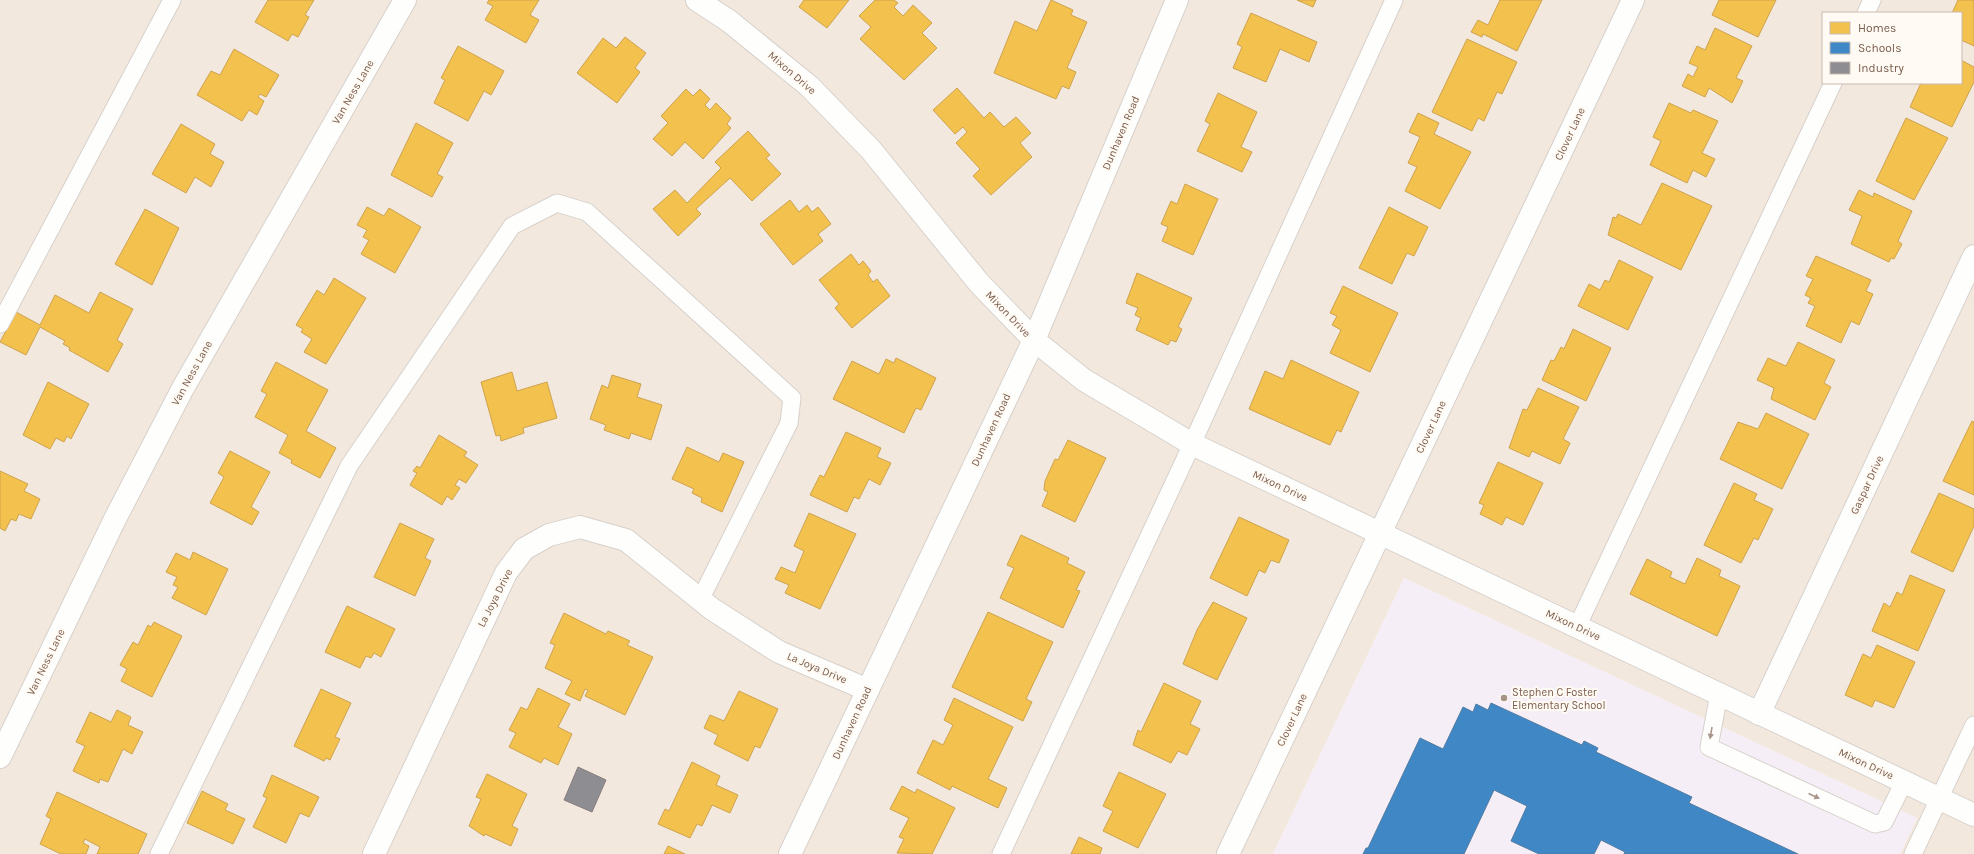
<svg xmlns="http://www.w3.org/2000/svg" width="1974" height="854" font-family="Karla,sans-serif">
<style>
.residential{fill:#f2e8de;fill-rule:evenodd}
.education{fill:#f6eef6}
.homes{fill:#f2c14e;stroke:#cea34e}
.schools{fill:#3f88c5;stroke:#517ba1}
.industry{fill:#8d8d92;stroke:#877e7d}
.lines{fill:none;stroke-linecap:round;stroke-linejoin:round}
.service-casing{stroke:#d7d1cb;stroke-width:19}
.minor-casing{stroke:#d7d1cb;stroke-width:24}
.service{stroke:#fefefd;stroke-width:17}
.minor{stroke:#fefefd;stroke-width:22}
.oneway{fill:#a8958b}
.poi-dot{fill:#a69286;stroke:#fffaf3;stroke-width:1.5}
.labels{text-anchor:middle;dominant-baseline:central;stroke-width:4;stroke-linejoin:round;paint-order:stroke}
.street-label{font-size:11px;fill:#7a5c4d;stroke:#fffaf3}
.poi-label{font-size:11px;fill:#7a5c4d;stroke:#fffaf3;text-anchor:start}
</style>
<rect width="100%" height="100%" fill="#f9f5f0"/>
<path class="residential" d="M 0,0 L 1974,0 L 1974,854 L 1900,854 L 1917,818 L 1404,578 L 1273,854 L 0,854 ZM 1823,13 L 1961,13 L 1961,83 L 1823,83 Z"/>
<polygon class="education" points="1404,578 1917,818 1900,854 1273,854"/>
<g class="homes">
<polygon points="268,0 314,0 305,15 309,17 298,37 292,34 288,41 255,22"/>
<polygon points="489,0 539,0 530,15 539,20 526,43 485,20 493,6 487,3"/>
<polygon points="804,0 849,0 827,28 799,7"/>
<polygon points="875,0 894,0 898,3 894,7 903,16 913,5 932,23 922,33 937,48 904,80 860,39 871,27 859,16"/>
<polygon points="1051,0 1073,10 1071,15 1087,22 1067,68 1076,72 1069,89 1062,86 1056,99 994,73 1015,21 1037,31"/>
<polygon points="1297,0 1316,0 1313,7"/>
<polygon points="1500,0 1542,0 1517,51 1483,34 1482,37 1471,32 1478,20 1488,25"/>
<polygon points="1719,0 1776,0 1758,37 1712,15"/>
<polygon points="1958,0 1974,0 1974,46 1961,40 1961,13 1952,13"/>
<polygon points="1251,13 1317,42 1309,62 1280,49 1266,82 1233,68 1242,47 1237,44"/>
<polygon points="1715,28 1752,46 1736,78 1743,81 1732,103 1709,88 1705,97 1682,86 1688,74 1693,77 1698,67 1689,63 1697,46 1705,50"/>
<polygon points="625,37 646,53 635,68 640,72 617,103 577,73 603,38 616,48"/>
<polygon points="1467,39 1517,62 1502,94 1497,92 1484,121 1478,118 1472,131 1432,112"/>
<polygon points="458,46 504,71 491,95 484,91 468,121 434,103 445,80 441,78"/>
<polygon points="234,49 279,75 266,97 260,94 258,97 264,101 257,115 249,110 242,121 197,95 211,71 220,75"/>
<polygon points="1961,60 1974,67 1974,82 1952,127 1910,107 1921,83 1961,83"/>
<polygon points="957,88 984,118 990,112 1004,127 1016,117 1031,133 1020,143 1032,157 991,195 973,176 980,169 956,143 967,132 963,127 955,134 933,110"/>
<polygon points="686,89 693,96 700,89 710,99 705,105 710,110 716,103 731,118 727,124 731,128 703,159 685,142 672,156 653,139 668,123 661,116"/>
<polygon points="1218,93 1257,112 1241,147 1252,152 1242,172 1197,151 1210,124 1205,121"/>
<polygon points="1669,103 1691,113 1693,110 1718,121 1702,153 1715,159 1706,177 1693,170 1687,183 1650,165 1661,141 1653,137"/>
<polygon points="1418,113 1439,123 1434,134 1471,152 1440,209 1405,191 1417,167 1408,163 1420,137 1409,132"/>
<polygon points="1906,118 1948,138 1914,200 1876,181"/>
<polygon points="416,123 453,143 437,174 443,177 432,197 391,175"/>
<polygon points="181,124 215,144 210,154 224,162 211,187 195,177 186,193 152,174"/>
<polygon points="748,131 770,155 766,158 781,174 752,201 730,178 696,209 701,214 678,236 653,209 675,190 687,203 721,168 715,162"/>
<polygon points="1662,183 1712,206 1681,270 1608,235 1613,217 1616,218 1618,214 1641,225"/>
<polygon points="1185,184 1218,199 1193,255 1162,241 1168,227 1161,224 1171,201 1177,204"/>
<polygon points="1859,190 1873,197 1874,193 1912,211 1898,241 1902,244 1894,259 1891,258 1889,262 1851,244 1862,216 1849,210"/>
<polygon points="790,200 799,212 807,205 812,212 818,207 831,224 818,234 823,241 793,265 760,224"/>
<polygon points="367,207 384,216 389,208 421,227 395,273 361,254 369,240 363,237 367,230 357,225"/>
<polygon points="1389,207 1428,227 1414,256 1407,253 1392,284 1359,268"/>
<polygon points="145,209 179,228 152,285 115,264"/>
<polygon points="851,254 859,265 863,261 871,271 868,275 873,282 877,279 890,296 852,328 835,308 839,304 819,280"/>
<polygon points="1816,256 1871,280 1866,291 1873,294 1859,325 1851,321 1841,343 1806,326 1815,306 1808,303 1811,298 1805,295 1813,279 1806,276"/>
<polygon points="1619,260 1653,277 1628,330 1578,306 1589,284 1600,290 1605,280 1609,282"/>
<polygon points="1137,273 1192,298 1178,327 1182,329 1176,342 1171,340 1168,345 1136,330 1141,318 1135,315 1138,308 1126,303"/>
<polygon points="334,278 366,298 326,364 304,352 312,339 301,332 303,329 296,325 317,290 324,295"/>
<polygon points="1343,286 1398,313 1370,372 1330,353 1341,330 1332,325 1337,316 1330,313"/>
<polygon points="100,292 133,309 117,340 123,344 108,372 69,350 70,348 63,344 65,341 40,327 26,355 0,342 16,312 40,325 55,295 89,313"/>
<polygon points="1573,329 1611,348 1586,401 1542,380 1551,360 1554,361 1561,347 1564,349"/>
<polygon points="1798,342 1835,360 1824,383 1831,387 1815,420 1771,399 1774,388 1757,380 1768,358 1786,366"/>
<polygon points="896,358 936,378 921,410 916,408 904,433 833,399 852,361 879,374 886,359 894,363"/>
<polygon points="1291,360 1359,392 1341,432 1337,430 1330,445 1249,409 1265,371 1283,379"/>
<polygon points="276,362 328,390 306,431 336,448 320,478 291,463 292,460 279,453 288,435 255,417 267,394 261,391"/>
<polygon points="512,372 517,391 547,382 557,418 523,428 524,433 501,441 500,435 496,436 481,382"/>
<polygon points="612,375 641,384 637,397 662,405 651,440 631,433 629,439 604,430 606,425 590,419 602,385 608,388"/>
<polygon points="48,382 89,404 71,439 67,436 64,442 56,438 50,449 23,435"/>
<polygon points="1538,388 1579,407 1563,439 1570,443 1560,464 1532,451 1529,457 1509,448 1523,409 1527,410"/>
<polygon points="1766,413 1809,434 1782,489 1720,459 1738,422 1758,429"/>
<polygon points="1972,421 1974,422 1974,495 1943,481"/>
<polygon points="846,432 881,448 877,457 891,463 880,485 869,479 859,499 854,497 847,512 810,495 820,475 824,477"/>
<polygon points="439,435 467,452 464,456 478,465 466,483 459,479 455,485 460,488 452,500 447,496 442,505 410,485 417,473 413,471 417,466 420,468"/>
<polygon points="1068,440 1106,458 1075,522 1042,506 1048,492 1044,490 1045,481 1055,459 1058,460"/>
<polygon points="687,447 719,462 723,453 744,462 722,512 701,502 702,498 692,493 694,489 672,479"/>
<polygon points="230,451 270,472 251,507 259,512 252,525 210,503 224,477 218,473"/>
<polygon points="1498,462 1543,483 1523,525 1506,517 1502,525 1480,514 1484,505 1479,503"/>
<polygon points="0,471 28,484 24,491 40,499 31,519 19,514 16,521 11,519 5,531 0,528"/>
<polygon points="1734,483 1757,494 1754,500 1773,509 1758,540 1754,538 1741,563 1704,545"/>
<polygon points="1939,493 1974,509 1974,526 1953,572 1911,552"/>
<polygon points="809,513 856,534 820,609 785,593 789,585 775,579 781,567 795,573 804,551 794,546"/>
<polygon points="1239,517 1289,540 1279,563 1271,560 1265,573 1259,570 1247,596 1210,578"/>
<polygon points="400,523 434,539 425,558 431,561 415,596 374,577"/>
<polygon points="1021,535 1069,558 1067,563 1085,572 1076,590 1080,591 1063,628 1000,598 1014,568 1007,565"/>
<polygon points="193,552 228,569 206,615 172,598 178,587 173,585 177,577 166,572 176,553 190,560"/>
<polygon points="1697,558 1721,570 1719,576 1740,586 1717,636 1630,594 1647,559 1672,572 1670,577 1685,584"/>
<polygon points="1910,575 1945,590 1918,651 1872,631 1884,603 1890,607 1897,592 1902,595"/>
<polygon points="1213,602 1247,618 1217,680 1183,664 1197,630"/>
<polygon points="347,606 395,629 381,657 374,653 371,658 366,656 360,668 325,652"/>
<polygon points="988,612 1053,642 1026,699 1032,702 1023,721 952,687"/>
<polygon points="564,613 606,634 608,631 630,641 627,645 653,657 625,715 585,696 588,690 585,689 580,701 565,694 572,681 545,668 555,645 550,643"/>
<polygon points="154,622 182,636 152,697 121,681 127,669 120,665 133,642 138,645 148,625 151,627"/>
<polygon points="1877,645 1915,662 1894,708 1875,700 1872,707 1845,695 1863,654 1871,658"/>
<polygon points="1164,683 1201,701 1190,724 1200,729 1187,755 1178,751 1171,763 1133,745 1138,730 1141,732"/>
<polygon points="538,688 570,704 558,727 572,734 558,765 544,758 541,763 509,747 516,733 509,730 521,707 527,710"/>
<polygon points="321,689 351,703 335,737 340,739 330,760 326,758 324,761 294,746"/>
<polygon points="739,691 778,709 760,748 755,746 748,761 714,744 718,735 704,728 710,715 724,721"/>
<polygon points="954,698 1013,727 988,779 1007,788 998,808 952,786 950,790 917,773 933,740 943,745 953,725 944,720"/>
<polygon points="117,710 131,717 128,725 143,732 132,754 123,749 108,782 100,779 99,783 73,771 85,746 76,742 90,712 111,722"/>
<polygon points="692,762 720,776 716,785 738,795 730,813 712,805 702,826 697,824 690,838 658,824 665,809 669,811"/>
<polygon points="1119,772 1166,794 1138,848 1103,831 1113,811 1103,806"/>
<polygon points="487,774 527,794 512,826 518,829 511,846 485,834 484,836 469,826 481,799 476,797"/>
<polygon points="272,775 319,797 309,817 300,813 286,843 253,827 267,798 263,796"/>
<polygon points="902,786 915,793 917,789 955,808 932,854 897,853 904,839 899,837 909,818 890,809"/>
<polygon points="202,791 228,804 225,810 245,819 233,844 187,823"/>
<polygon points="57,792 147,834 138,854 97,854 100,847 85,839 83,843 89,846 86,854 61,854 40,844 51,819 46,816"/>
<polygon points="1079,837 1102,848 1100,854 1071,854"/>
<polygon points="668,846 685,854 664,854"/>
</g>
<polygon class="schools" points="1491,703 1582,745 1584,741 1598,748 1596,752 1692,797 1689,803 1798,854 1624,854 1625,852 1601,840 1594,854 1539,854 1511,841 1527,806 1494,790 1464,854 1363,854 1366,848 1368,848 1420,738 1443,749 1463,707 1473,712 1476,704 1488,710"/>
<polygon class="industry" points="578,767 606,780 592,812 564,800"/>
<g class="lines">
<defs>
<g id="service">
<polyline points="1866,13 1872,0"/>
<polyline points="0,324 172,0"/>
<polyline points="1577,627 1833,83"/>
<polyline points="1719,694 1709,747 1875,824 1884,822 1904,782"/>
<polyline points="159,854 349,466 512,226 557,203 587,212 792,398 789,423 700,600"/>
<polyline points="1001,854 1192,444 1394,0"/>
<polyline points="1913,854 1974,725"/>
</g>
<g id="minor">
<polyline points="697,0 729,21 809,86 871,150 979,283 1034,340 1084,380 1192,444 1974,815"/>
<polyline points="1759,714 1974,256"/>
<polyline points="0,757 115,519 183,388 405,0"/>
<polyline points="374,854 506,573 524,549 549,535 580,527 626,540 712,609 779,652 868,690"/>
<polyline points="790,854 1034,340 1177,0"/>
<polyline points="1228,854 1633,0"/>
</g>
</defs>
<use href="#service" class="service-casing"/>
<use href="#minor" class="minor-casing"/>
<use href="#service" class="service"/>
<use href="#minor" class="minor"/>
</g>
<defs><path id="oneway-solid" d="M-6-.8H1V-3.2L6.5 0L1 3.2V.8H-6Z"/></defs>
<g class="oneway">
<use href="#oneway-solid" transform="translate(1711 733) rotate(100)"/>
<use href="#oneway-solid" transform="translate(1814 796) rotate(25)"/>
</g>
<circle class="poi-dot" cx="1504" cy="698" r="4"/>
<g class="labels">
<g class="street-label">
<text transform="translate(792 73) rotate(41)">Mixon Drive</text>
<text transform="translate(353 92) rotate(-60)">Van Ness Lane</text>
<text transform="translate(1121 133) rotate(-67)">Dunhaven Road</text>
<text transform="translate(1570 134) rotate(-65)">Clover Lane</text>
<text transform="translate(1008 314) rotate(46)">Mixon Drive</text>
<text transform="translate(192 373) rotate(-61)">Van Ness Lane</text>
<text transform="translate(1431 427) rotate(-65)">Clover Lane</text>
<text transform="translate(991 430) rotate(-65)">Dunhaven Road</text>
<text transform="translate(1867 485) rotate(-65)">Gaspar Drive</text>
<text transform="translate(1280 486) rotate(25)">Mixon Drive</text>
<text transform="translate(495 598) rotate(-63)">La Joya Drive</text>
<text transform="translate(1573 625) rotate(25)">Mixon Drive</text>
<text transform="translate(46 662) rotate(-64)">Van Ness Lane</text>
<text transform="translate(817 668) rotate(23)">La Joya Drive</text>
<text transform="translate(1292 720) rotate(-65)">Clover Lane</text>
<text transform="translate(852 723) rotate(-65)">Dunhaven Road</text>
<text transform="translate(1866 764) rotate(25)">Mixon Drive</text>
</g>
<g class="poi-label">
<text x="1512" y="692">Stephen C Foster<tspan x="1512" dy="13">Elementary School</tspan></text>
</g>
</g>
<rect x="1822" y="12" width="140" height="72" fill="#fffaf3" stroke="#cabbb1"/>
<rect x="1830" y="22" width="20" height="12" fill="#f2c14e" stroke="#cabbb1"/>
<text x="1858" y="32" font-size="12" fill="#7a5c4d">Homes</text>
<rect x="1830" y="42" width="20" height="12" fill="#3f88c5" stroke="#cabbb1"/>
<text x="1858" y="52" font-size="12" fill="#7a5c4d">Schools</text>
<rect x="1830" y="62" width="20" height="12" fill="#8d8d92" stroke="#cabbb1"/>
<text x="1858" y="72" font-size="12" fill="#7a5c4d">Industry</text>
</svg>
